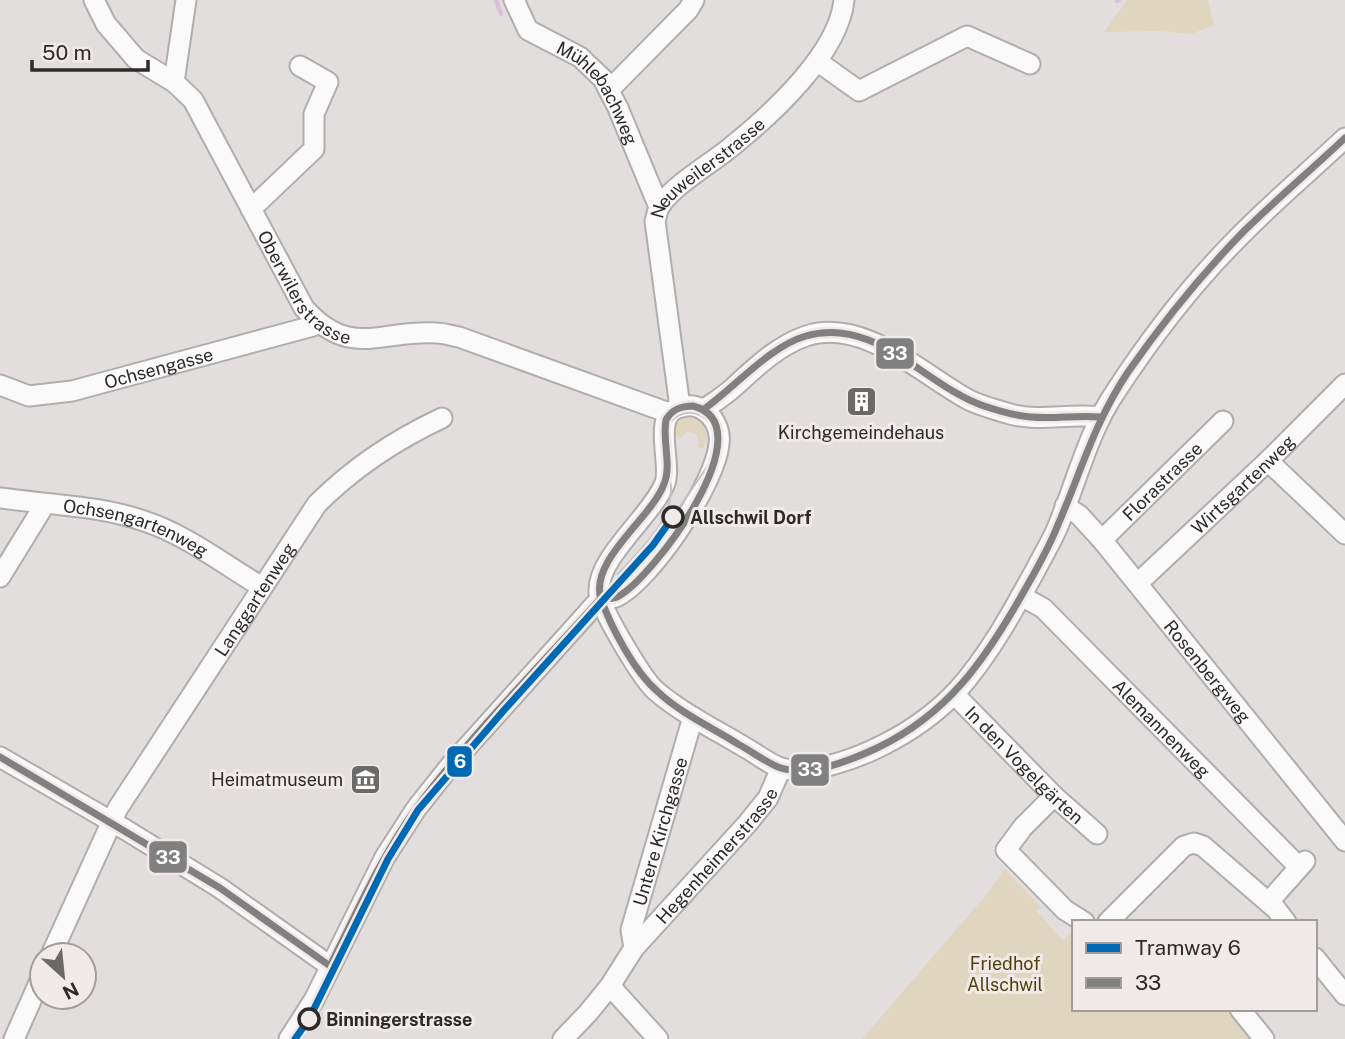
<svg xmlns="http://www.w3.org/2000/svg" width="1345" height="1039" font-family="'Public Sans',sans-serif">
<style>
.green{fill:#e0d6c0}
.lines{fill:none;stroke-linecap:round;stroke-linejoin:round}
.stream{stroke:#dbc1d8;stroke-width:4.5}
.minor-casing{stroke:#b0adad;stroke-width:23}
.minor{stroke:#fbfafa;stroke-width:19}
.tram{stroke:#c2c0c0;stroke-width:2}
.bus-1-casing{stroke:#f0eae9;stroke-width:12}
.bus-1{stroke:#808080;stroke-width:7}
.tram-1-casing{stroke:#f0eae9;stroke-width:12}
.tram-1{stroke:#0069b4;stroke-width:7}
.stop-dot{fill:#f0eae9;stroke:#2c2a2a;stroke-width:3.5}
.labels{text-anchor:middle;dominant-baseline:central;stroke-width:6;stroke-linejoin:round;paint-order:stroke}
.street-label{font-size:18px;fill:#2c2a2a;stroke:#f0eae9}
.poi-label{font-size:18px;fill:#2c2a2a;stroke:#f0eae9}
.stop-label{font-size:18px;font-weight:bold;fill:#2c2a2a;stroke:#f0eae9;text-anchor:start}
.park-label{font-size:18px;fill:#53410c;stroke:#f0eae9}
.line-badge{stroke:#f0eae9;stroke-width:2.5}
.badge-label{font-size:19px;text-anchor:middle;font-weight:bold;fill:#fff}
</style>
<rect width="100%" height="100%" fill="#e2dedd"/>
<g class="green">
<polygon points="1127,0 1208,0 1214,25 1191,34 1159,31 1104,32"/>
<path d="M 692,416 C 707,422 710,435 703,449 L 697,446 L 699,442 L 696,434 L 688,432 L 680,438 L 673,434 C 674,423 681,418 692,416 Z"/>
<polygon points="1005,869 1041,907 1036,911 1063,940 1074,930 1074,1009 1233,1009 1256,1039 862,1039 986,895"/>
</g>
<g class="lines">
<g class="stream">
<polyline points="496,0 501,14"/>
<polyline points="1117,1 1119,0"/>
</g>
<defs>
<g id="minor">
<path id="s1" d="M 94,0 L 106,24 L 136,59 L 174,82 L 193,100 L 304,308 C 351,360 381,329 437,333 C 444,333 452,336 459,337 L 669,413"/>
<path id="s2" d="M 514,0 L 528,30 L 580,57 L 603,79 L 618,108 L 659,207"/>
<polyline points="817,61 859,91 967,36 1030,64"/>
<polyline points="174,82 186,0"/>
<polyline points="609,90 688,10 694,0"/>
<polyline points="251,209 314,149 314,114 328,82 300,66"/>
<path id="s3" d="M 0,385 L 29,396 L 72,391 L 313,326 L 317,322"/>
<path id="s4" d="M 680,407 L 655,221 C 657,216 657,210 660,206 C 672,186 712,163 731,147 C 771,115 839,53 844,0"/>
<path d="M 703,410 C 713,403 724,396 733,388 C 755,368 777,346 806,336 C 863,317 923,375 969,400 C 981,406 997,410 1010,414 C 1039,422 1070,413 1100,417"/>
<polyline points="1268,461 1345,534"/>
<path id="s5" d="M 0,498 C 48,505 98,505 144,521 C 185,534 225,565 262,587"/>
<path id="s6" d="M 1065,506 L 1079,515 L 1102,540 L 1345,841"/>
<path id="s7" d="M 1102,540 L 1223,421"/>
<polyline points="0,577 45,504"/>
<path id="s8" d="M 1138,583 L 1268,461 L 1345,384"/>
<path id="s9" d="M 1021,596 L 1043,608 L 1299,867"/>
<path d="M 600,599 C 606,599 610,599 616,597 C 652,579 716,482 719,444 C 721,430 714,416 702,409 C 695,405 686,405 678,408 C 652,416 672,463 665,483 C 652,516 596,558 599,593 C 601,610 643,680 656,691 C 683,714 716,730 746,748 C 757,754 769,764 781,768 C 810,776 858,758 883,745 C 909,732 936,713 956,692 C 988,657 1013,611 1036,569 C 1043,555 1052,541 1058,526 C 1077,481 1088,432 1116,391 C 1150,339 1188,289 1232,244 C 1267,207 1308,173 1345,138"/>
<path id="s10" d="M 954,694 L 1054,796 L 1097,834"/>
<polyline points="0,757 126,830 220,888 330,966"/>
<polyline points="1054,796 1023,827 1006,850 1065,910 1084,922"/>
<polyline points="1273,897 1305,861"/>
<polyline points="1108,922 1184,846 1194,843 1203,846 1276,909 1286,922"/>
<path id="s11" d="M 634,948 L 631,930 L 693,717"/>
<path id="s12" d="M 51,955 L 118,808 L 317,504 C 354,467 395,440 442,418"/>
<polyline points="1315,958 1345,995"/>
<polyline points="610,986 658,1039"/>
<polyline points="1240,1009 1264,1039"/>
<polyline points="14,1039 42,976"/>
<polyline points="289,1039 314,1000 385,857 416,809 450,766 600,599"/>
<path id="s13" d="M 563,1039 L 588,1013 L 610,986 L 634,948 L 747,824 L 768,798 L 781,768"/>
</g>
</defs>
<use href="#minor" class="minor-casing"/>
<use href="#minor" class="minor"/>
<path class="tram" d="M 618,574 C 640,550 670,524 671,490 C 672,468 655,448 667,427 C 685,397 725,418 715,455 L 673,517"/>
<defs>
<g id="bus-1">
<path d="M 693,406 C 768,425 653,579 617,597 C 612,599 606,599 601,599 C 589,560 651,519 664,484 C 672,465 662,441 666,420 C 672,409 681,406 693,406 Z"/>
<path d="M 703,410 C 734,388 770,346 806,336 C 876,316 925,386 984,406 C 999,411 1015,416 1031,417 C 1054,419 1077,415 1100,417"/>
<path d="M 601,599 C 611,627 634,671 657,691 C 680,713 711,727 738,744 C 751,751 764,761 778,767 C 808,778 849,761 877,748 C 948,714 985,660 1023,593 C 1035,572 1048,550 1057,527 C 1081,472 1094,423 1128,372 C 1163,322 1201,275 1244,231 C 1277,199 1312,169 1345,138"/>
<polyline points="0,757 220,888 330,966"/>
<path d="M 330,966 C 357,912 381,856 417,807 C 472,734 539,667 600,599"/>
</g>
</defs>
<use href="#bus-1" class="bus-1-casing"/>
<use href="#bus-1" class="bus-1"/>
<defs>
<polyline id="tram-1" points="295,1039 309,1019 388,859 418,810 505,709 653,545 673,517"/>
</defs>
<use href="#tram-1" class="tram-1-casing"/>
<use href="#tram-1" class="tram-1"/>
</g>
<defs>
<symbol id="building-square" viewBox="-11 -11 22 22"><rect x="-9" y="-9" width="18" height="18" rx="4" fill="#6c6969" stroke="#f0eae9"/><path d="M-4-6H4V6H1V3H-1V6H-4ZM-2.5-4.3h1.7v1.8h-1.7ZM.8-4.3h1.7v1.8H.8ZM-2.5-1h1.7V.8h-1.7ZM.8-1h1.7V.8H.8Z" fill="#fff"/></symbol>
<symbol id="museum-square" viewBox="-11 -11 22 22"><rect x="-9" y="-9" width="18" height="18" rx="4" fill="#6c6969" stroke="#f0eae9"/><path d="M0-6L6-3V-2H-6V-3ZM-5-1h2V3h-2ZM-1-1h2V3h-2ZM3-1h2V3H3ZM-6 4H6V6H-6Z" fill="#fff"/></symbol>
</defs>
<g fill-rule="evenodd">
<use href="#building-square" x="844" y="384" width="35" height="35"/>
<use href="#museum-square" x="348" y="762" width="35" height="35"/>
</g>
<g class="stop-dot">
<circle cx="673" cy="517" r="10"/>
<circle cx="309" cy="1019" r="10"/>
</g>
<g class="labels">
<g class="street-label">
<text stroke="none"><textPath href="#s2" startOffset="131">Mühlebachweg</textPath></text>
<text stroke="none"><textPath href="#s4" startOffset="264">Neuweilerstrasse</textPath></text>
<text stroke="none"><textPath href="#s1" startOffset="364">Oberwilerstrasse</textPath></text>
<text stroke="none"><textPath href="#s3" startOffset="164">Ochsengasse</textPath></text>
<text stroke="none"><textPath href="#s7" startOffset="84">Florastrasse</textPath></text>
<text stroke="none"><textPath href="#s8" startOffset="144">Wirtsgartenweg</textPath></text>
<text stroke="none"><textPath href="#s5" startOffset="140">Ochsengartenweg</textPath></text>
<text stroke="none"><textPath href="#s12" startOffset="411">Langgartenweg</textPath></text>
<text stroke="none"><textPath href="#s6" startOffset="219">Rosenbergweg</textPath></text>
<text stroke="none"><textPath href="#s9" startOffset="194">Alemannenweg</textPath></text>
<text stroke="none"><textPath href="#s10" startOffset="100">In den Vogelgärten</textPath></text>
<text stroke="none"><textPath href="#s11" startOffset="121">Untere Kirchgasse</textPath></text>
<text stroke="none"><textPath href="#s13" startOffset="240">Hegenheimerstrasse</textPath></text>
</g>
<g class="poi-label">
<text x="861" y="432">Kirchgemeindehaus</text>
<text x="343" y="779" text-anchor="end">Heimatmuseum</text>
</g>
<g class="stop-label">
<text x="690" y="517">Allschwil Dorf</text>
<text x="326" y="1019">Binningerstrasse</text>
</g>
<g class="park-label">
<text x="1005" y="963">Friedhof<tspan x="1005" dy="21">Allschwil</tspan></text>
</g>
</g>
<g class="line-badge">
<rect x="875" y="337" width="40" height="33" rx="7" fill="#808080"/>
<rect x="446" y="745" width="27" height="33" rx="7" fill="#0069b4"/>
<rect x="790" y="753" width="40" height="34" rx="7" fill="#808080"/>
<rect x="148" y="840" width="40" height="34" rx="7" fill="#808080"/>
</g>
<g class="badge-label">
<text x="895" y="360">33</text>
<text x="460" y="768">6</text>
<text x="810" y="776">33</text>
<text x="168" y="864">33</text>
</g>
<rect x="1072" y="920" width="245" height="91" fill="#f0eae9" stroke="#a29d9d" stroke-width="2"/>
<rect x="1086" y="943" width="35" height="10" fill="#0069b4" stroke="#a29d9d" stroke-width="2"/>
<text x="1135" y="955" font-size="21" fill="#2c2a2a">Tramway 6</text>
<rect x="1086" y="978" width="35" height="10" fill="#808080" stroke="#a29d9d" stroke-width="2"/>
<text x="1135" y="990" font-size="21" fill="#2c2a2a">33</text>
<g transform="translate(63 976) rotate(153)"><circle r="33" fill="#f0eae9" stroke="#a29d9d" stroke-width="2"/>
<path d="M0-5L12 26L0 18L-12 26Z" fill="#6c6969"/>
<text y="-10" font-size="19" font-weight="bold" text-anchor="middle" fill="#2c2a2a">N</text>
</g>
<path d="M32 60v10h116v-10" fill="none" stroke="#2c2a2a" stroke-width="3.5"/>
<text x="42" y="60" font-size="21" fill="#2c2a2a" stroke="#f0eae9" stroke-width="5" paint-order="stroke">50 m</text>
</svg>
